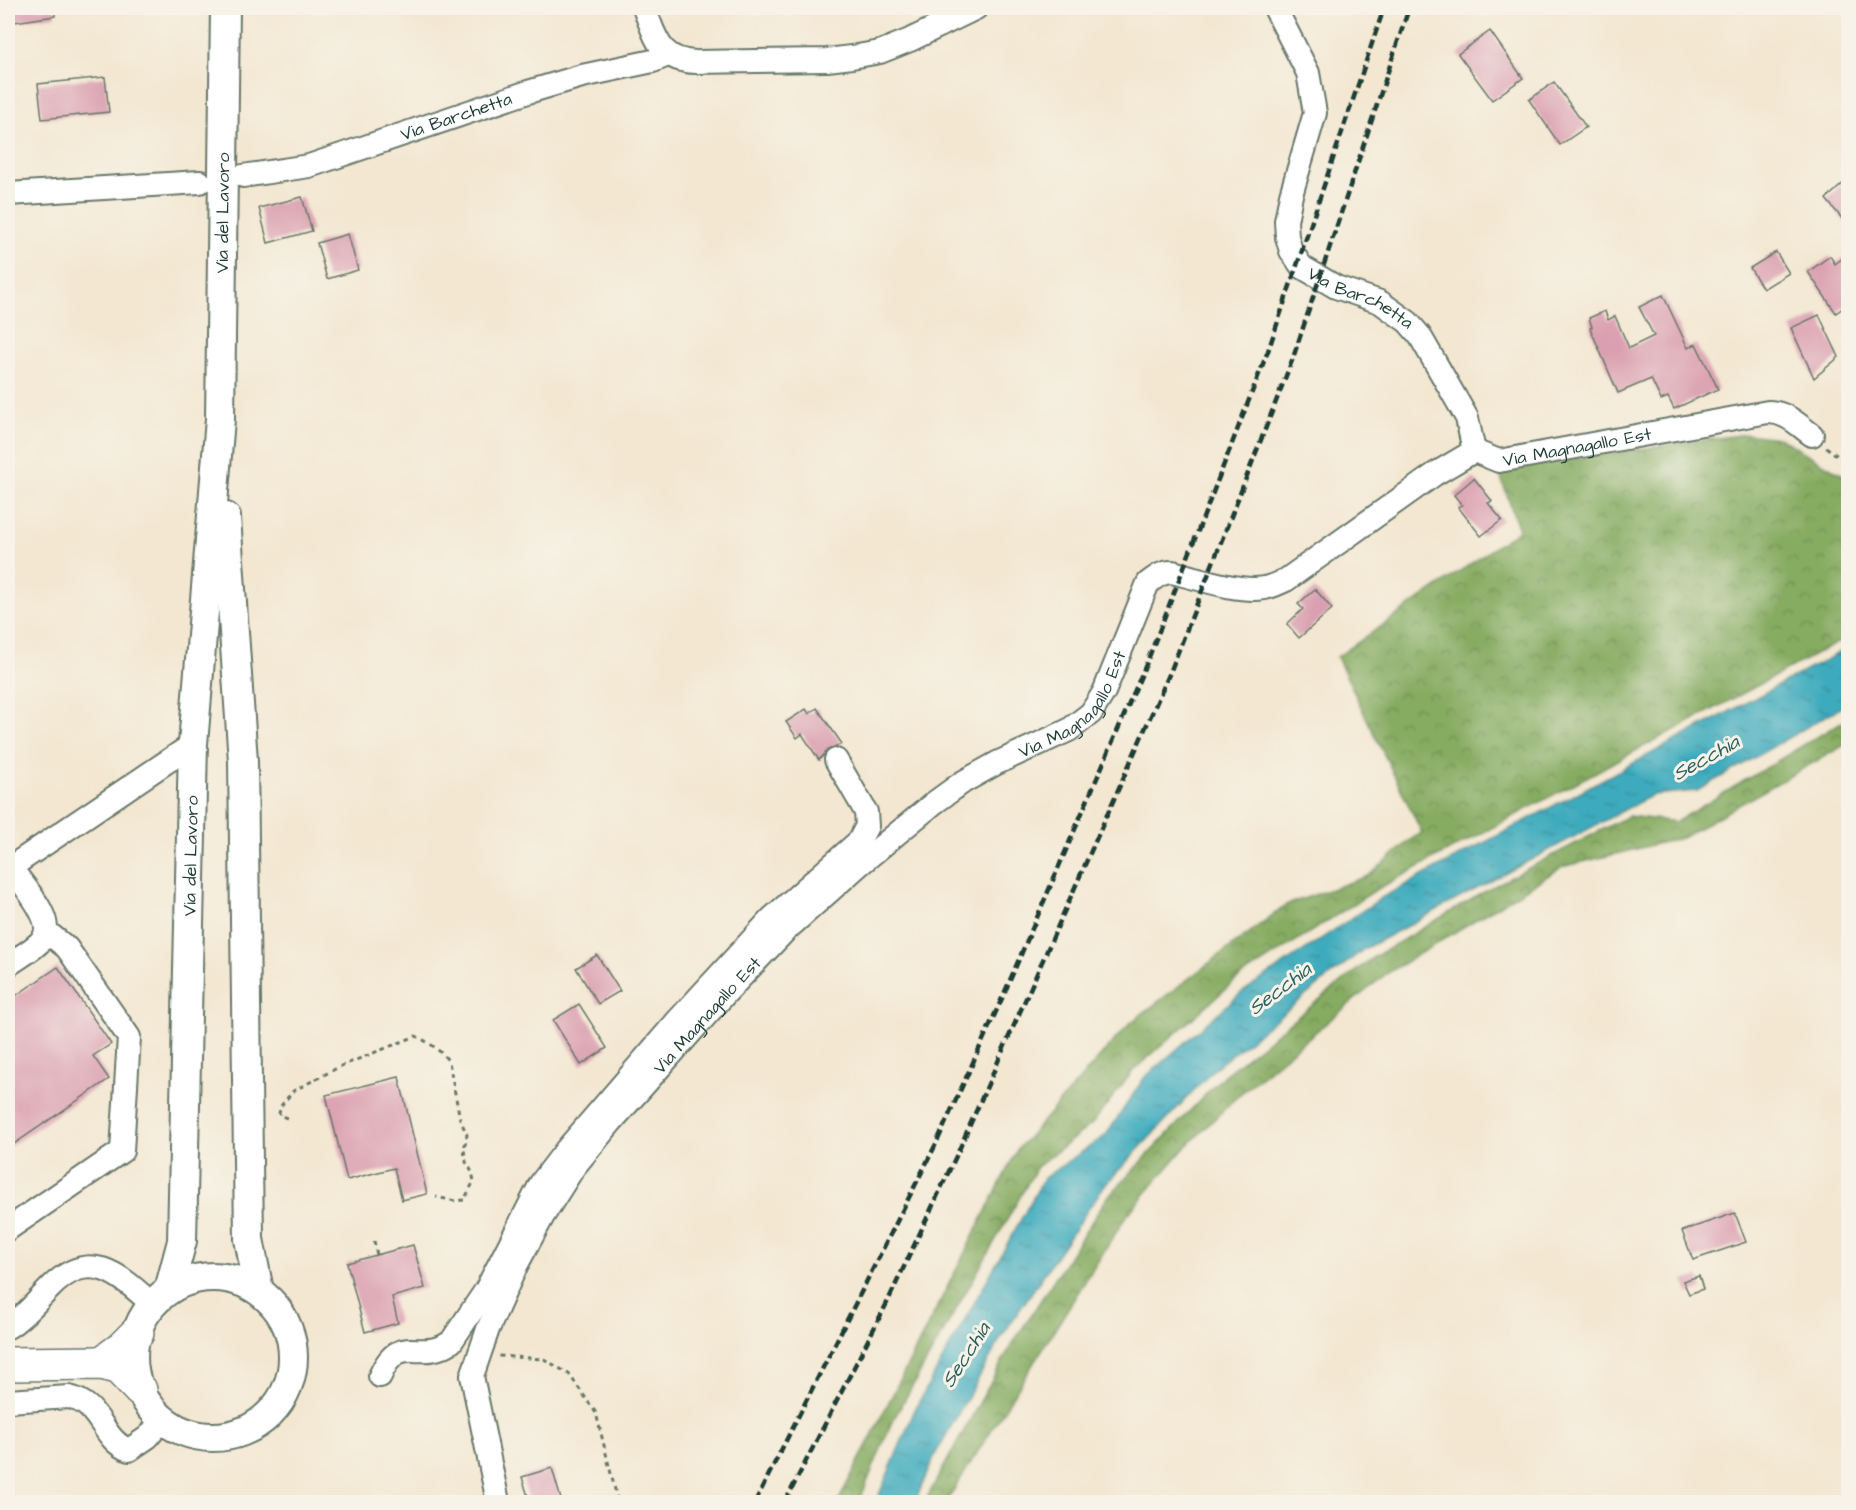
<svg xmlns="http://www.w3.org/2000/svg" width="1856" height="1510" font-family="'Architects Daughter',sans-serif">
<style>
.forest{fill:url(#forest-crowns);stroke:#52744b;stroke-width:1.5}
.water{fill:url(#water-ripples);stroke:#2e7478;stroke-width:1.5}
.building{fill:#da9fb0}
.lines{fill:none;stroke-linecap:round;stroke-linejoin:round}
.minor-casing{stroke:#69786b;stroke-width:26}
.major-casing{stroke:#69786b;stroke-width:32}
.highway-casing{stroke:#69786b;stroke-width:36}
.path{stroke:#69786b;stroke-width:3;stroke-dasharray:4.5 4.5;stroke-linecap:butt}
.minor{stroke:#fff;stroke-width:22}
.major{stroke:#fff;stroke-width:28}
.highway{stroke:#fff;stroke-width:33}
.rail{stroke:#1f3d34;stroke-width:4.5;stroke-dasharray:9 4.5;stroke-linecap:butt}
.labels{text-anchor:middle;dominant-baseline:central;stroke-width:6;stroke-linejoin:round;paint-order:stroke}
.street-label{font-size:18px;fill:#1f3d34;stroke:#f7f3e8}
.water-label{font-size:20px;font-style:italic;fill:#285e5d;stroke:#f7f3e8}
</style>
<defs>
<pattern id="forest-crowns" width="20" height="18" patternUnits="userSpaceOnUse" patternTransform="scale(1.5)"><rect width="20" height="18" fill="#86ac62"/><path d="M2 6a3 3 0 1 1 6 0M12 15a3 3 0 1 1 6 0" fill="none" stroke="#6d8d52"/></pattern>
<pattern id="water-ripples" width="26" height="14" patternUnits="userSpaceOnUse" patternTransform="scale(1.5)"><rect width="26" height="14" fill="#3eabbd"/><path d="M2 4q2-2 4 0t4 0M15 11q2-2 4 0t4 0" fill="none" stroke="#338c9a"/></pattern>
</defs>
<rect width="100%" height="100%" fill="#f7f3e8"/>
<filter id="ink" filterUnits="userSpaceOnUse"><feTurbulence type="fractalNoise" baseFrequency=".0167" numOctaves="2"/><feDisplacementMap in="SourceGraphic" scale="12" xChannelSelector="R" yChannelSelector="G"/><feConvolveMatrix kernelMatrix="1 2 1 2 8 2 1 2 1" color-interpolation-filters="sRGB"/></filter>
<filter id="wash" filterUnits="userSpaceOnUse"><feTurbulence type="fractalNoise" baseFrequency=".008" numOctaves="4" result="noise"/><feDisplacementMap in="SourceGraphic" scale="24" xChannelSelector="R" yChannelSelector="G"/><feGaussianBlur stdDeviation="1.35" result="paint"/><feColorMatrix in="noise" values="0 0 0 0 0 0 0 0 0 0 0 0 0 0 0 0 0 1.4 0 .05"/><feComposite in="paint" operator="in"/></filter>
<g filter="url(#wash)">
<rect width="100%" height="100%" fill="#f3e7d1"/>
<g class="forest">
<polygon points="1746,434 1780,438 1848,478 1848,637 1374,891 1237,979 1133,1071 1092,1124 1037,1167 891,1424 859,1502 838,1502 1017,1150 1130,1023 1286,905 1368,876 1413,838 1422,833 1337,657 1519,530 1498,469"/>
<polygon points="1848,718 1848,743 1681,838 1562,867 1386,974 1240,1094 1182,1151 1127,1215 946,1502 925,1502 930,1492 1011,1346 1107,1198 1224,1075 1372,958 1496,885 1628,816 1676,822"/>
</g>
<polygon class="water" points="1848,648 1848,703 1697,791 1652,795 1364,949 1215,1068 1104,1186 1004,1333 935,1455 915,1502 876,1502 916,1407 1044,1178 1106,1135 1144,1078 1241,993 1383,897"/>
<g id="blocks">
<g class="building">
<polygon points="8,8 55,8 55,16 8,23"/>
<polygon points="1490,31 1523,78 1492,100 1458,54"/>
<polygon points="105,77 109,112 42,119 38,84"/>
<polygon points="1554,82 1586,127 1560,145 1529,100"/>
<polygon points="1848,179 1848,226 1826,199"/>
<polygon points="302,197 312,231 268,243 259,208"/>
<polygon points="348,234 358,270 327,279 317,243"/>
<polygon points="1776,252 1789,273 1763,289 1750,268"/>
<polygon points="1848,254 1848,304 1836,313 1808,272 1830,256 1835,264"/>
<polygon points="1663,295 1688,348 1696,344 1718,389 1674,409 1668,397 1661,400 1651,379 1618,393 1590,328 1592,327 1589,318 1605,311 1608,320 1615,316 1629,348 1654,336 1639,307"/>
<polygon points="1819,315 1839,357 1814,378 1791,328"/>
<polygon points="1474,478 1492,501 1488,503 1502,520 1481,536 1458,507 1462,505 1454,495"/>
<polygon points="1315,589 1332,609 1299,638 1287,624 1303,609 1298,604"/>
<polygon points="817,708 842,744 829,749 819,760 802,734 797,738 786,722 806,709 809,714"/>
<polygon points="597,955 620,991 598,1004 576,968"/>
<polygon points="58,967 111,1044 93,1056 109,1079 8,1148 8,1001"/>
<polygon points="579,1004 607,1048 581,1065 553,1020"/>
<polygon points="399,1077 427,1194 402,1200 394,1168 347,1180 326,1095"/>
<polygon points="1735,1213 1746,1242 1693,1260 1682,1231"/>
<polygon points="413,1245 425,1288 392,1297 398,1323 365,1332 347,1263"/>
<polygon points="1699,1276 1703,1289 1689,1294 1683,1281"/>
<polygon points="552,1468 562,1503 530,1503 522,1477"/>
</g>
</g>
</g>
<g filter="url(#ink)">
<use href="#blocks" fill-opacity="0" stroke="#69786b" stroke-width="1.5"/>
<g class="lines">
<defs>
<g id="minor">
<path d="M 644,8 C 656,37 659,61 696,62 L 827,60 L 852,57 L 880,52 L 910,40 L 976,8"/>
<path id="s1" d="M 1275,8 L 1308,73 L 1315,113 L 1291,195 L 1286,221 L 1287,237 L 1291,251 L 1302,267 L 1336,287 L 1380,302 L 1408,322 L 1420,336 L 1467,418 L 1474,451"/>
<path id="s2" d="M 243,176 L 309,166 L 528,92 L 582,76 L 653,61 L 668,55"/>
<polyline points="8,194 200,182"/>
<polyline points="8,869 193,744"/>
<path d="M 8,965 C 19,957 33,950 42,940 C 58,921 21,883 10,867"/>
<polyline points="8,1229 122,1151 129,1037 67,948 47,932"/>
<path d="M 8,1327 C 24,1317 36,1302 49,1289 C 89,1247 118,1273 153,1305"/>
<path d="M 380,1376 C 400,1330 419,1364 451,1342 L 486,1290 L 541,1183 L 566,1150 L 678,1020 L 771,919 L 859,841 L 867,826 L 866,812 L 836,760"/>
<path d="M 8,1401 L 69,1397 C 102,1404 101,1440 129,1450 L 148,1437 L 163,1419"/>
<path id="s3" d="M 498,1502 L 472,1376 L 488,1329 L 517,1264 L 543,1216 L 574,1167 L 612,1121 L 726,993 L 786,930 L 859,865 L 934,803 L 963,782 L 997,763 L 1069,730 L 1091,713 L 1104,692 L 1148,583 C 1156,577 1162,572 1172,572 C 1197,578 1240,593 1264,588 C 1272,587 1279,583 1286,580 L 1435,474 L 1474,451 L 1499,461 L 1768,412 C 1786,412 1797,424 1812,435"/>
</g>
<g id="major">
<polyline points="226,517 243,761 249,1239 259,1291"/>
<circle cx="213" cy="1357" r="80"/>
<path id="s4" d="M 169,1290 L 182,1241 L 193,744 L 220,419 L 225,8"/>
</g>
<g id="highway">
<polyline points="102,1363 121,1349 137,1333"/>
<polyline points="8,1364 102,1363 119,1368 140,1390"/>
</g>
</defs>
<use href="#minor" class="minor-casing"/>
<use href="#major" class="major-casing"/>
<use href="#highway" class="highway-casing"/>
<g class="path">
<polyline points="1826,447 1848,464"/>
<path d="M 287,1118 L 279,1115 L 280,1107 L 293,1091 L 341,1066 L 416,1036 C 428,1042 441,1050 449,1062 L 460,1119 L 467,1135 L 464,1150 L 466,1162 L 472,1172 L 474,1181 L 464,1200 L 455,1201 L 436,1197"/>
<polyline points="374,1241 377,1255"/>
<polyline points="499,1356 544,1359 569,1374 596,1413 618,1502"/>
</g>
<use href="#minor" class="minor"/>
<use href="#major" class="major"/>
<use href="#highway" class="highway"/>
<g class="rail">
<polyline points="755,1502 936,1144 1004,994 1147,662 1268,351 1384,8"/>
<polyline points="785,1502 887,1303 958,1152 1171,670 1293,358 1409,8"/>
</g>
</g>
</g>
<g class="labels">
<g class="street-label">
<text stroke="none"><textPath href="#s2" startOffset="222">Via Barchetta</textPath></text>
<text stroke="none"><textPath href="#s4" startOffset="1080">Via del Lavoro</textPath></text>
<text stroke="none"><textPath href="#s1" startOffset="342">Via Barchetta</textPath></text>
<text stroke="none"><textPath href="#s3" startOffset="1678">Via Magnagallo Est</textPath></text>
<text stroke="none"><textPath href="#s3" startOffset="1050">Via Magnagallo Est</textPath></text>
<text stroke="none"><textPath href="#s4" startOffset="436">Via del Lavoro</textPath></text>
<text stroke="none"><textPath href="#s3" startOffset="564">Via Magnagallo Est</textPath></text>
</g>
<g class="water-label">
<text transform="translate(1706 758) rotate(-29)">Secchia</text>
<text transform="translate(1280 989) rotate(-37)">Secchia</text>
<text transform="translate(966 1355) rotate(-57)">Secchia</text>
</g>
</g>
<rect width="1856" height="1510" fill="none" stroke="#f7f3e8" stroke-width="30"/>
</svg>
